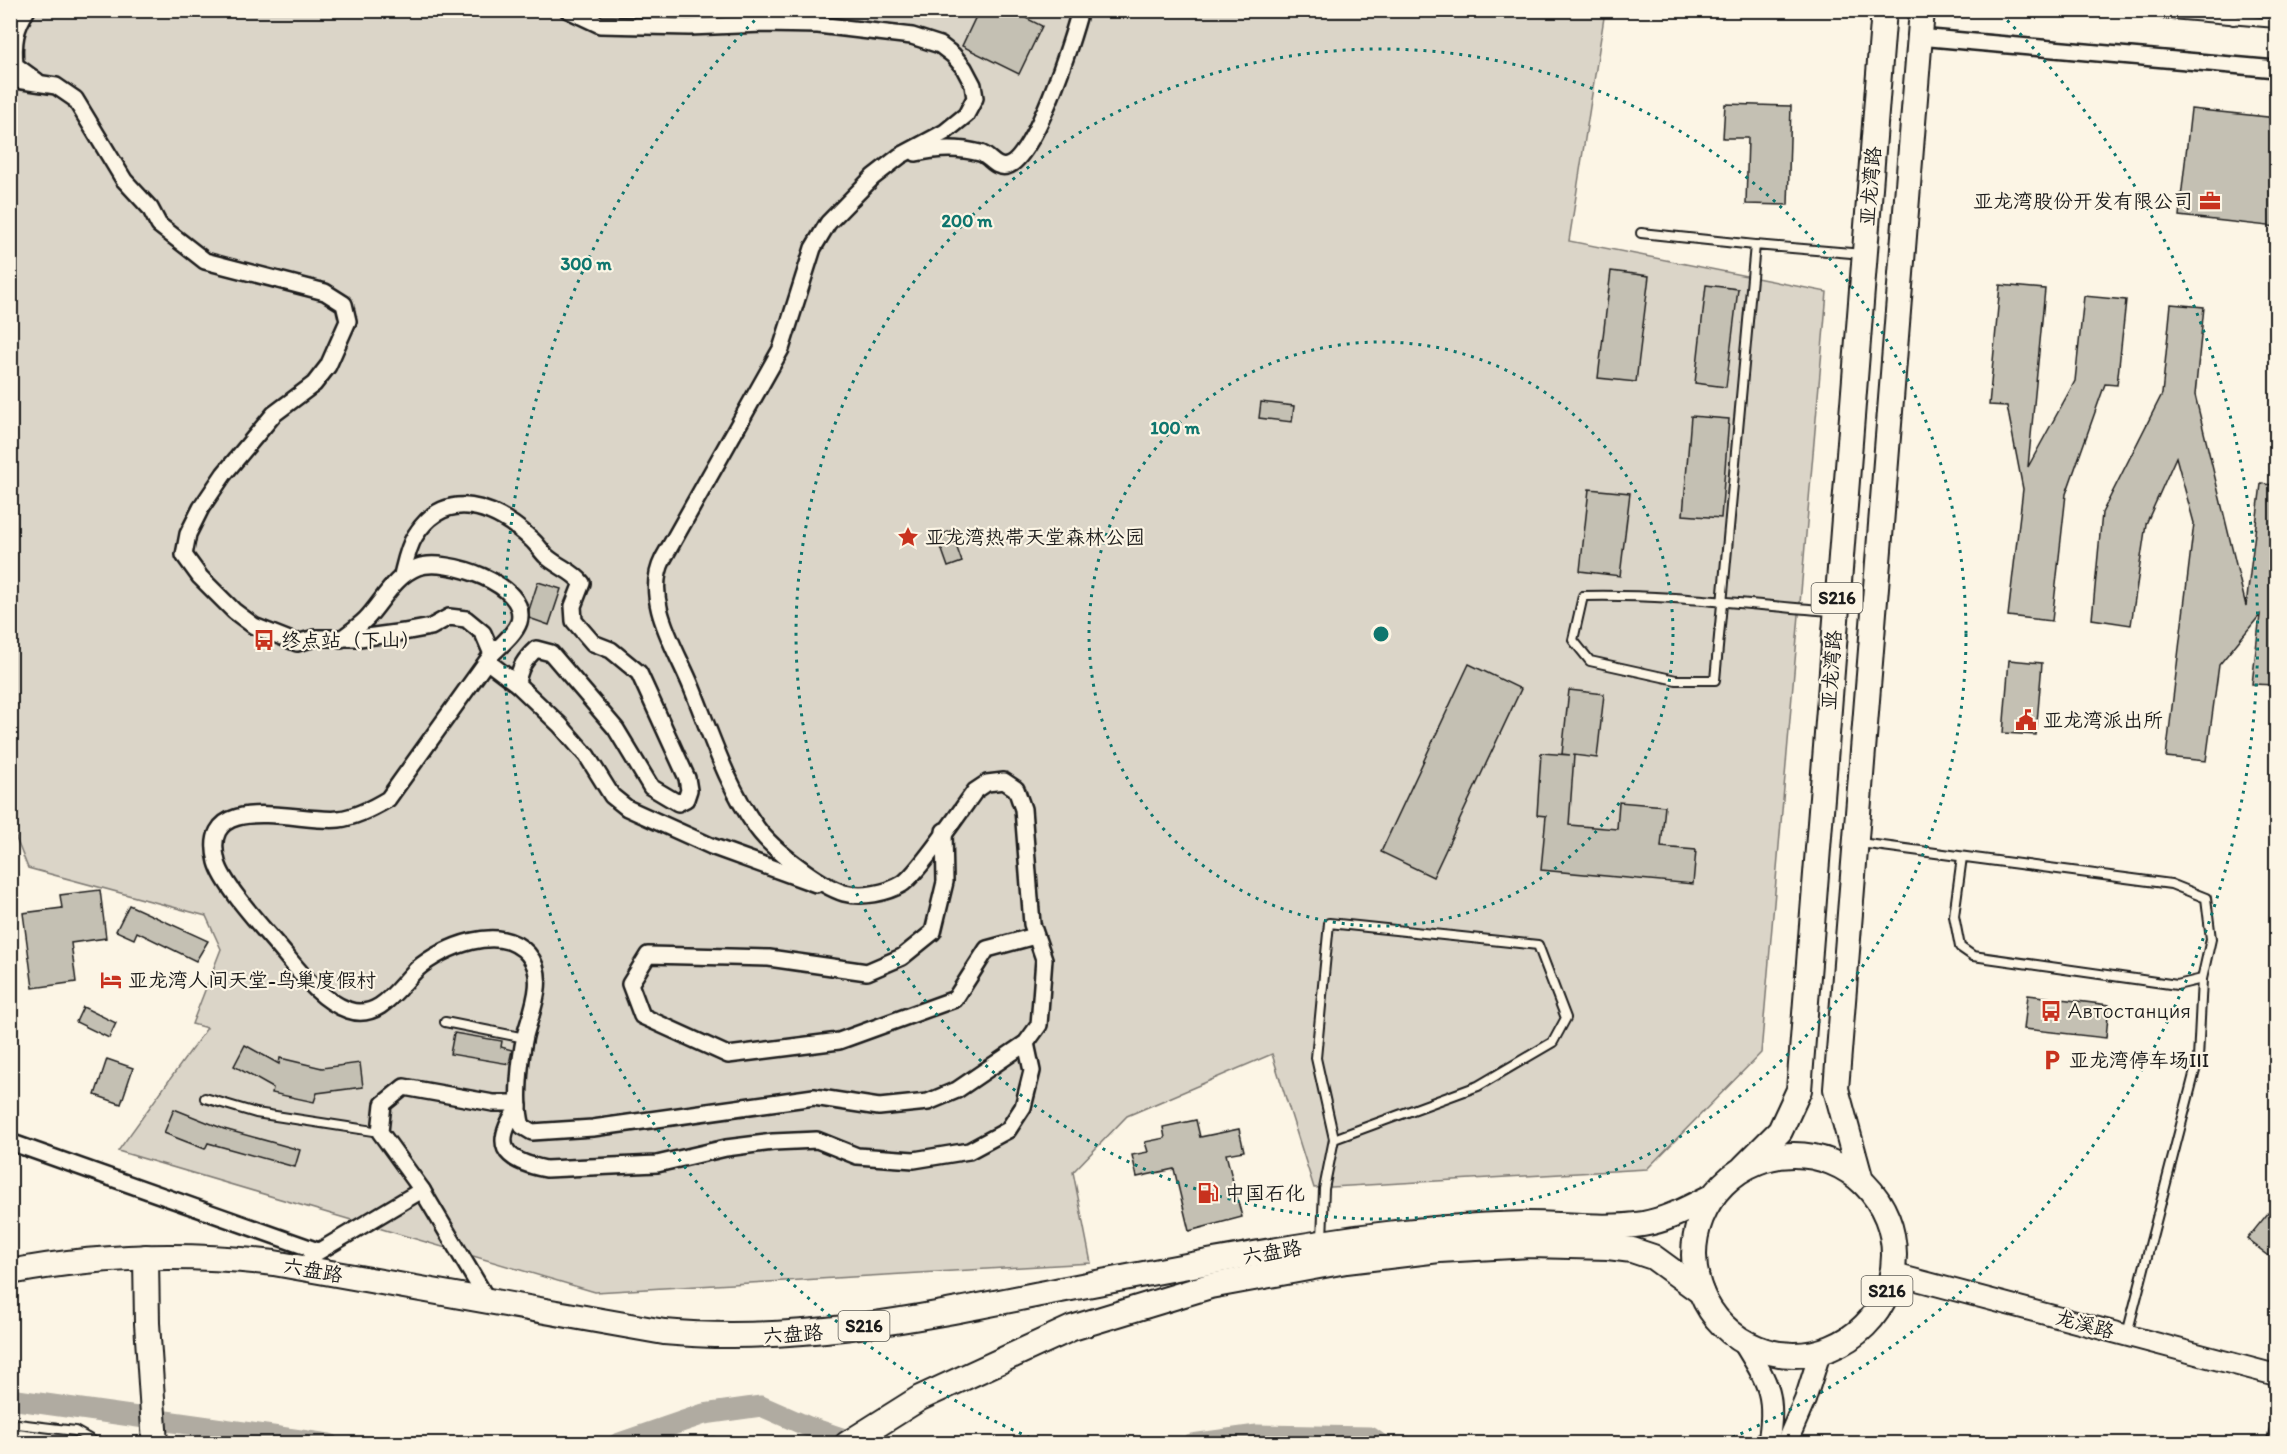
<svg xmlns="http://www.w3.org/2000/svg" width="2287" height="1454" font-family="Itim,'LXGW WenKai TC',sans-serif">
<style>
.green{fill:#dbd5c8;stroke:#7c7872;stroke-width:1.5}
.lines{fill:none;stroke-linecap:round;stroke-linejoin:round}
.canal{stroke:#b0aba1;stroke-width:21}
.building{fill:#c4c0b3;stroke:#1c1c1c;stroke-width:1.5}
.service-casing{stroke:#1c1c1c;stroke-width:12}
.minor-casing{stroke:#1c1c1c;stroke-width:20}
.tertiary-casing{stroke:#1c1c1c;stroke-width:24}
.primary-casing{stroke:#1c1c1c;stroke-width:28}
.service{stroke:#fcf5e5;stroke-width:8}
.minor{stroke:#fcf5e5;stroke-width:15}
.tertiary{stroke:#fcf5e5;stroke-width:20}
.primary{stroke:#fcf5e5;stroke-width:24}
.ring{fill:none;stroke:#0f766e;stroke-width:3;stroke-dasharray:3 6}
.labels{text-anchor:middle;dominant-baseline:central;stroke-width:4.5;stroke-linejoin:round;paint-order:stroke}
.shield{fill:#fcf5e5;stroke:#5f5d58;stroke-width:1.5}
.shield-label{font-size:18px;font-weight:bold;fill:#1c1c1c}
.street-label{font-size:20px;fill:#1c1c1c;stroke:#fcf5e5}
.poi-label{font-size:20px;fill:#1c1c1c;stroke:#fcf5e5;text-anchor:start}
.centre{fill:#0f766e;stroke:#fcf5e5;stroke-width:3}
.ring-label{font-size:18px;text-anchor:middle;font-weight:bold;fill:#0f766e;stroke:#fcf5e5;stroke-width:4.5;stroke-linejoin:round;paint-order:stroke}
</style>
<rect width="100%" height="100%" fill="#fcf5e5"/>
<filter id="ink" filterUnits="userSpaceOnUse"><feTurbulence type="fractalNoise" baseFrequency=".0167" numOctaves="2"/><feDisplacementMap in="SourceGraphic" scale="12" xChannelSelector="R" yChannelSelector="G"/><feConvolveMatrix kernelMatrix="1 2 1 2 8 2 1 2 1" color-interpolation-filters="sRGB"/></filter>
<g filter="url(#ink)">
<polygon class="green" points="10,11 1605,11 1569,241 1827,292 1761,1053 1647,1169 1314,1188 1272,1054 1127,1116 1073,1172 1091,1263 595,1292 118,1151 207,1028 192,1024 221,949 206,916 28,868 11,826"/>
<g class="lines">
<g class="canal">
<polyline points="10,1399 329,1444"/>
<polyline points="617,1444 704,1414 761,1406 809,1427 859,1444"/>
<polyline points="1192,1444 1257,1435 1370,1437 1380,1444"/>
</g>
</g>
<g class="building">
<polygon points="979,10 1010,10 1042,26 1019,74 962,46"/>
<polygon points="1725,104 1791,106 1788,205 1746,204 1748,138 1723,138"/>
<polygon points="2191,109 2277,118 2277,227 2179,216"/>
<polygon points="1611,271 1649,276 1636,382 1598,378"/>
<polygon points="1706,285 1738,289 1726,387 1695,383"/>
<polygon points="2000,285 2045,289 2028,467 2075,381 2084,296 2126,300 2117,385 2105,384 2066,494 2052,621 2008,616 2023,489 2007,406 1989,405"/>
<polygon points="2171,304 2204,307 2195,395 2246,606 2261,484 2277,485 2277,685 2252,684 2260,615 2219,665 2206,761 2166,757 2194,523 2176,457 2146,524 2131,625 2092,619 2102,513 2162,394"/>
<polygon points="1261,402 1294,406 1292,422 1259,418"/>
<polygon points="1691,416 1729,419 1721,518 1683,515"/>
<polygon points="1589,489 1630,493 1620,576 1580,571"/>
<polygon points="951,531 962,562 948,567 937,536"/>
<polygon points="538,582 561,589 549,625 529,618 529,610"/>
<polygon points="2009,660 2042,663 2036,735 2003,733"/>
<polygon points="1469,664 1521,689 1433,877 1381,852"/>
<polygon points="1569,690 1604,694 1597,758 1574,755 1569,825 1617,829 1619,802 1665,806 1661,847 1696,850 1693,884 1541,870 1546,816 1537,815 1541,753 1570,755 1562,754"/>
<polygon points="100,890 106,938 71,943 76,982 33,988 23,913 62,908 60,895"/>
<polygon points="129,905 208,941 196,961 137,932 134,939 116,931"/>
<polygon points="2028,995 2109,1005 2106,1038 2024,1029"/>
<polygon points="83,1007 116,1023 109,1038 76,1022"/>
<polygon points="454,1033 502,1041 501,1047 512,1050 509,1064 450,1054"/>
<polygon points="245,1045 279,1064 280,1058 322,1068 360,1063 363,1087 317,1093 314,1102 272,1093 273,1088 234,1066"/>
<polygon points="107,1059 133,1068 121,1104 95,1095"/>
<polygon points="174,1109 224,1129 300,1150 295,1167 208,1143 205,1149 164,1133"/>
<polygon points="1196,1120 1200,1137 1239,1129 1244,1151 1226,1154 1242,1217 1189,1231 1174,1169 1137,1177 1132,1155 1148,1152 1145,1142 1165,1138 1163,1127"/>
<polygon points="2277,1202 2277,1262 2247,1239"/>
</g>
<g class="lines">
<defs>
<g id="service">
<polyline points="2124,10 2276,23"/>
<polyline points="2233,20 2234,10"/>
<polyline points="1641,233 1755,245"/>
<path d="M 1833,611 C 1750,605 1667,594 1583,596 L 1573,640 L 1590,661 L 1676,680 L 1715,680 L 1755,245 L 1863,254"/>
<polyline points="1860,843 2171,884 2206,898 2211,939 2202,979 2177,985 1973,956 1960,947 1954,916 1962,857"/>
<polyline points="445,1022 525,1038"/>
<polyline points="205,1098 256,1113 380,1132"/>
<polyline points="1322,1239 1324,1189 1334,1139 1478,1086 1553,1042 1566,1018 1538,945 1329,923 1316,1058 1334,1139"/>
<polyline points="2127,1334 2198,1059 2202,979"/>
<polyline points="10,1423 75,1431 98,1444"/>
<polyline points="706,1444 713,1442"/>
<polyline points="2271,1444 2276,1424"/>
</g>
<g id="minor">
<path d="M 27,10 C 15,28 13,43 15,65 L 37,81"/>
<polyline points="1919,37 2276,69"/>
<path d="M 10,79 L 56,86 L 75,99 L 124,180 L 150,208 L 159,225 L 205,261 L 325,292 L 344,304 L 348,321 L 328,366 L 314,384 L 274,414 L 224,474 L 201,508 L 188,534 L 184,555 L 200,577 L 234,611 L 254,626 L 297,643 L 315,638 L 359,638 L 404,632 L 431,627 L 449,617 L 466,619 L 483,633 L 492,654 L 388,799 C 373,808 356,817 339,819 C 302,824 198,788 217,862 C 223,885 262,927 278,946 C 297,968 319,1000 348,1010 C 380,1021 398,987 417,969 C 442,947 501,922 528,954 C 548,977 531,1012 525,1036 C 520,1058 515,1105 522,1126 L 532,1132 L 593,1128 L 814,1097 L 879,1107 L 928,1102 L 957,1090 L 1026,1043 L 1039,1025 L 1044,959 L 1032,924 L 1023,809 L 1016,789 L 1004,781 L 987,783 L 975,791 C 962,809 917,875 902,884 C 887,893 862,898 844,893 C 820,886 772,849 757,828 C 727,786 711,735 692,688 C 677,650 642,600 663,559 L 781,349 L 813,248 L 828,223 L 873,177 L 900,156 L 945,132 L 966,115 L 975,98 L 973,85 L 964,68 L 953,55 L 940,45 L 912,36 L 818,25 L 763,24 L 689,27 L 600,25 L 568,10"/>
<path d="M 916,153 C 937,148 958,147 980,153 C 990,156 995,169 1007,166 C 1034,160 1073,38 1080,10"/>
<path d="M 402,575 C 405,563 408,547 415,536 C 446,486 495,506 531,539 C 537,544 541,551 546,556 C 558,567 573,571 582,583 L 573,606 L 574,621 L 593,643 L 611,650 L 639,673 L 687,778 L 689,790 L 686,799 L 678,803 L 651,787 L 616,729 L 551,653 L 536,649 C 525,659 519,668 517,684"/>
<path d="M 341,639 C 349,633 359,626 366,619 C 383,601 394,576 418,567 C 445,557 530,584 519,622 C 515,634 500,646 492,654"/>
<polyline points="488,662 517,684 560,725 587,756 612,796 627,808 711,846 816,884"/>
<polyline points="944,831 945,882 933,932 902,957 867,972 769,958 648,955 630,984 642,1016 728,1055 839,1041 955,999 987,949 1035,936"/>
<path d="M 519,1106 C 492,1144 501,1160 546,1169 L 657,1164 L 726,1148 L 773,1142 L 817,1140 L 857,1156 L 914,1160 L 969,1151 L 1008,1130 L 1023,1107 L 1032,1071 L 1026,1043"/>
<polyline points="10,1142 318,1251"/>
<polyline points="422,1190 380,1132 383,1104 404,1087 493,1103 518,1103"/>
<polyline points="311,1256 422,1190 488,1301"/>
</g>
<g id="tertiary">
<polyline points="1894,1274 2276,1375"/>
<path d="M 1743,1342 C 1768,1383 1777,1395 1768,1444"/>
<polyline points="1786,1444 1805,1400 1820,1353"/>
</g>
<g id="primary">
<circle cx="1794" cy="1255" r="100"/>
<polyline points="1744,1167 1780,1131 1799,1090 1884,10"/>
<polyline points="1860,1177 1836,1089 1922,10"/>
<polyline points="146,1257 147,1323 155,1444"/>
<path d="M 10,1272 C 97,1255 186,1253 274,1263 L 664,1332 C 792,1344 915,1319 1040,1294 C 1144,1274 1250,1253 1355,1238 C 1412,1230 1469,1225 1526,1224 C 1564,1224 1605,1230 1643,1224 C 1668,1220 1690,1207 1713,1196"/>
<polyline points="847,1444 920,1398 1072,1328 1210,1286 1346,1261 1439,1250 1531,1245 1608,1247 1632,1250 1653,1257 1701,1292"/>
</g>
</defs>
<use href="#service" class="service-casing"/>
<use href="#minor" class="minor-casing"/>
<use href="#tertiary" class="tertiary-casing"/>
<use href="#primary" class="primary-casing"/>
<use href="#service" class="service"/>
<use href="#minor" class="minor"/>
<use href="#tertiary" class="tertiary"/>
<use href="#primary" class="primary"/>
</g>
</g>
<g class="ring">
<circle cx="1381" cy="634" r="292"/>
<circle cx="1381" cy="634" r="585"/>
<path d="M1038 1441A877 877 0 0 1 761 14M2001 14A877 877 0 0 1 1724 1441"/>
</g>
<defs>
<symbol id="office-bare" viewBox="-9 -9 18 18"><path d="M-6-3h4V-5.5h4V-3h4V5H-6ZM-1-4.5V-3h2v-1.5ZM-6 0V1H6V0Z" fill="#c8321e" stroke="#fcf5e5" stroke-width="2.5" paint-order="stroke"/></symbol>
<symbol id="sight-bare" viewBox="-9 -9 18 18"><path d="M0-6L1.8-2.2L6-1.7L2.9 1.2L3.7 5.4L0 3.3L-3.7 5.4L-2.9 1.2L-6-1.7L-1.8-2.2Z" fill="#c8321e" stroke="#fcf5e5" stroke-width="2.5" paint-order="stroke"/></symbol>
<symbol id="bus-bare" viewBox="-9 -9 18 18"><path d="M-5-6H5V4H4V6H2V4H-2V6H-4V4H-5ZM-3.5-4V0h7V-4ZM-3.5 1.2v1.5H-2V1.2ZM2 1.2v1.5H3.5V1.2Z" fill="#c8321e" stroke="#fcf5e5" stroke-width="2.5" paint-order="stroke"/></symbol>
<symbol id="civic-bare" viewBox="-9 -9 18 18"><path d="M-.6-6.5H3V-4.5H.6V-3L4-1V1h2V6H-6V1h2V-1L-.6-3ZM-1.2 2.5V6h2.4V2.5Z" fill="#c8321e" stroke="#fcf5e5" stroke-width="2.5" paint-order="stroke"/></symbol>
<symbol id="hotel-bare" viewBox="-9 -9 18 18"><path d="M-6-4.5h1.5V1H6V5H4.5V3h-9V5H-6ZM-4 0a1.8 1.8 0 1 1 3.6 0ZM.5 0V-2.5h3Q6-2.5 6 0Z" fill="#c8321e" stroke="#fcf5e5" stroke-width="2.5" paint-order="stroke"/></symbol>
<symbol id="parking-bare" viewBox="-9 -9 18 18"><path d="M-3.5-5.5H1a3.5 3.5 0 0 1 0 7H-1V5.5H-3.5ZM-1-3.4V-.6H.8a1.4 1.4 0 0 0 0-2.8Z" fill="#c8321e" stroke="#fcf5e5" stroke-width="2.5" paint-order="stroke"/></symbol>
<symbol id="fuel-bare" viewBox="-9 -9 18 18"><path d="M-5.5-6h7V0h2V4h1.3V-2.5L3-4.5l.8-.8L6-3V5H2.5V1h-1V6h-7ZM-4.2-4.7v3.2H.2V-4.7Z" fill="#c8321e" stroke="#fcf5e5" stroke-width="2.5" paint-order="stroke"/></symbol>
</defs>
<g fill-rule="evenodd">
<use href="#office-bare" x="2195" y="186" width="30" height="30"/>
<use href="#sight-bare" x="893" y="522" width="30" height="30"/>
<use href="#bus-bare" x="249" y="625" width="30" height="30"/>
<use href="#civic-bare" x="2011" y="705" width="30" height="30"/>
<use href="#hotel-bare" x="96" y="965" width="30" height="30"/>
<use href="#bus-bare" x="2036" y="996" width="30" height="30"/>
<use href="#parking-bare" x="2037" y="1045" width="30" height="30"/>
<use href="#fuel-bare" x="1193" y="1178" width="30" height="30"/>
</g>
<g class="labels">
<g class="shield">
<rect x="1811.5" y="583" width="51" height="30" rx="4.5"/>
<rect x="1861.5" y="1276" width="51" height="30" rx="4.5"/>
<rect x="838.5" y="1311" width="51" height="30" rx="4.5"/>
</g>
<g class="shield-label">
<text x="1837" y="598">S216</text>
<text x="1887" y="1291">S216</text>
<text x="864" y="1326">S216</text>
</g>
<g class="street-label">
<text transform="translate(1870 186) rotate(-85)">亚龙湾路</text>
<text transform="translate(1831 670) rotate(-86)">亚龙湾路</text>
<text transform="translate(1272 1252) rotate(-10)">六盘路</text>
<text transform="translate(313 1270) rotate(10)">六盘路</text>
<text transform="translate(2085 1324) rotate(15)">龙溪路</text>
<text transform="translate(793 1334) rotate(-4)">六盘路</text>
</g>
<g class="poi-label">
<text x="2193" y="201" text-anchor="end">亚龙湾股份开发有限公司</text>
<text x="925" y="537">亚龙湾热带天堂森林公园</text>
<text x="281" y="640">终点站（下山）</text>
<text x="2043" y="720">亚龙湾派出所</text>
<text x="128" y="980">亚龙湾人间天堂-鸟巢度假村</text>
<text x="2068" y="1011">Автостанция</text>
<text x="2069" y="1060">亚龙湾停车场III</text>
<text x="1225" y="1193">中国石化</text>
</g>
</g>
<circle cx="1381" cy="634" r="9" class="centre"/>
<g class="ring-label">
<text x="967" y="227">200 m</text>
<text x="586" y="270">300 m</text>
<text x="1175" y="434">100 m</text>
</g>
<rect width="2287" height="1454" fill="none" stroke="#fcf5e5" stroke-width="36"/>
<rect x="18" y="18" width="2251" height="1418" fill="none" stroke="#1c1c1c" stroke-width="2" filter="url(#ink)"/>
</svg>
